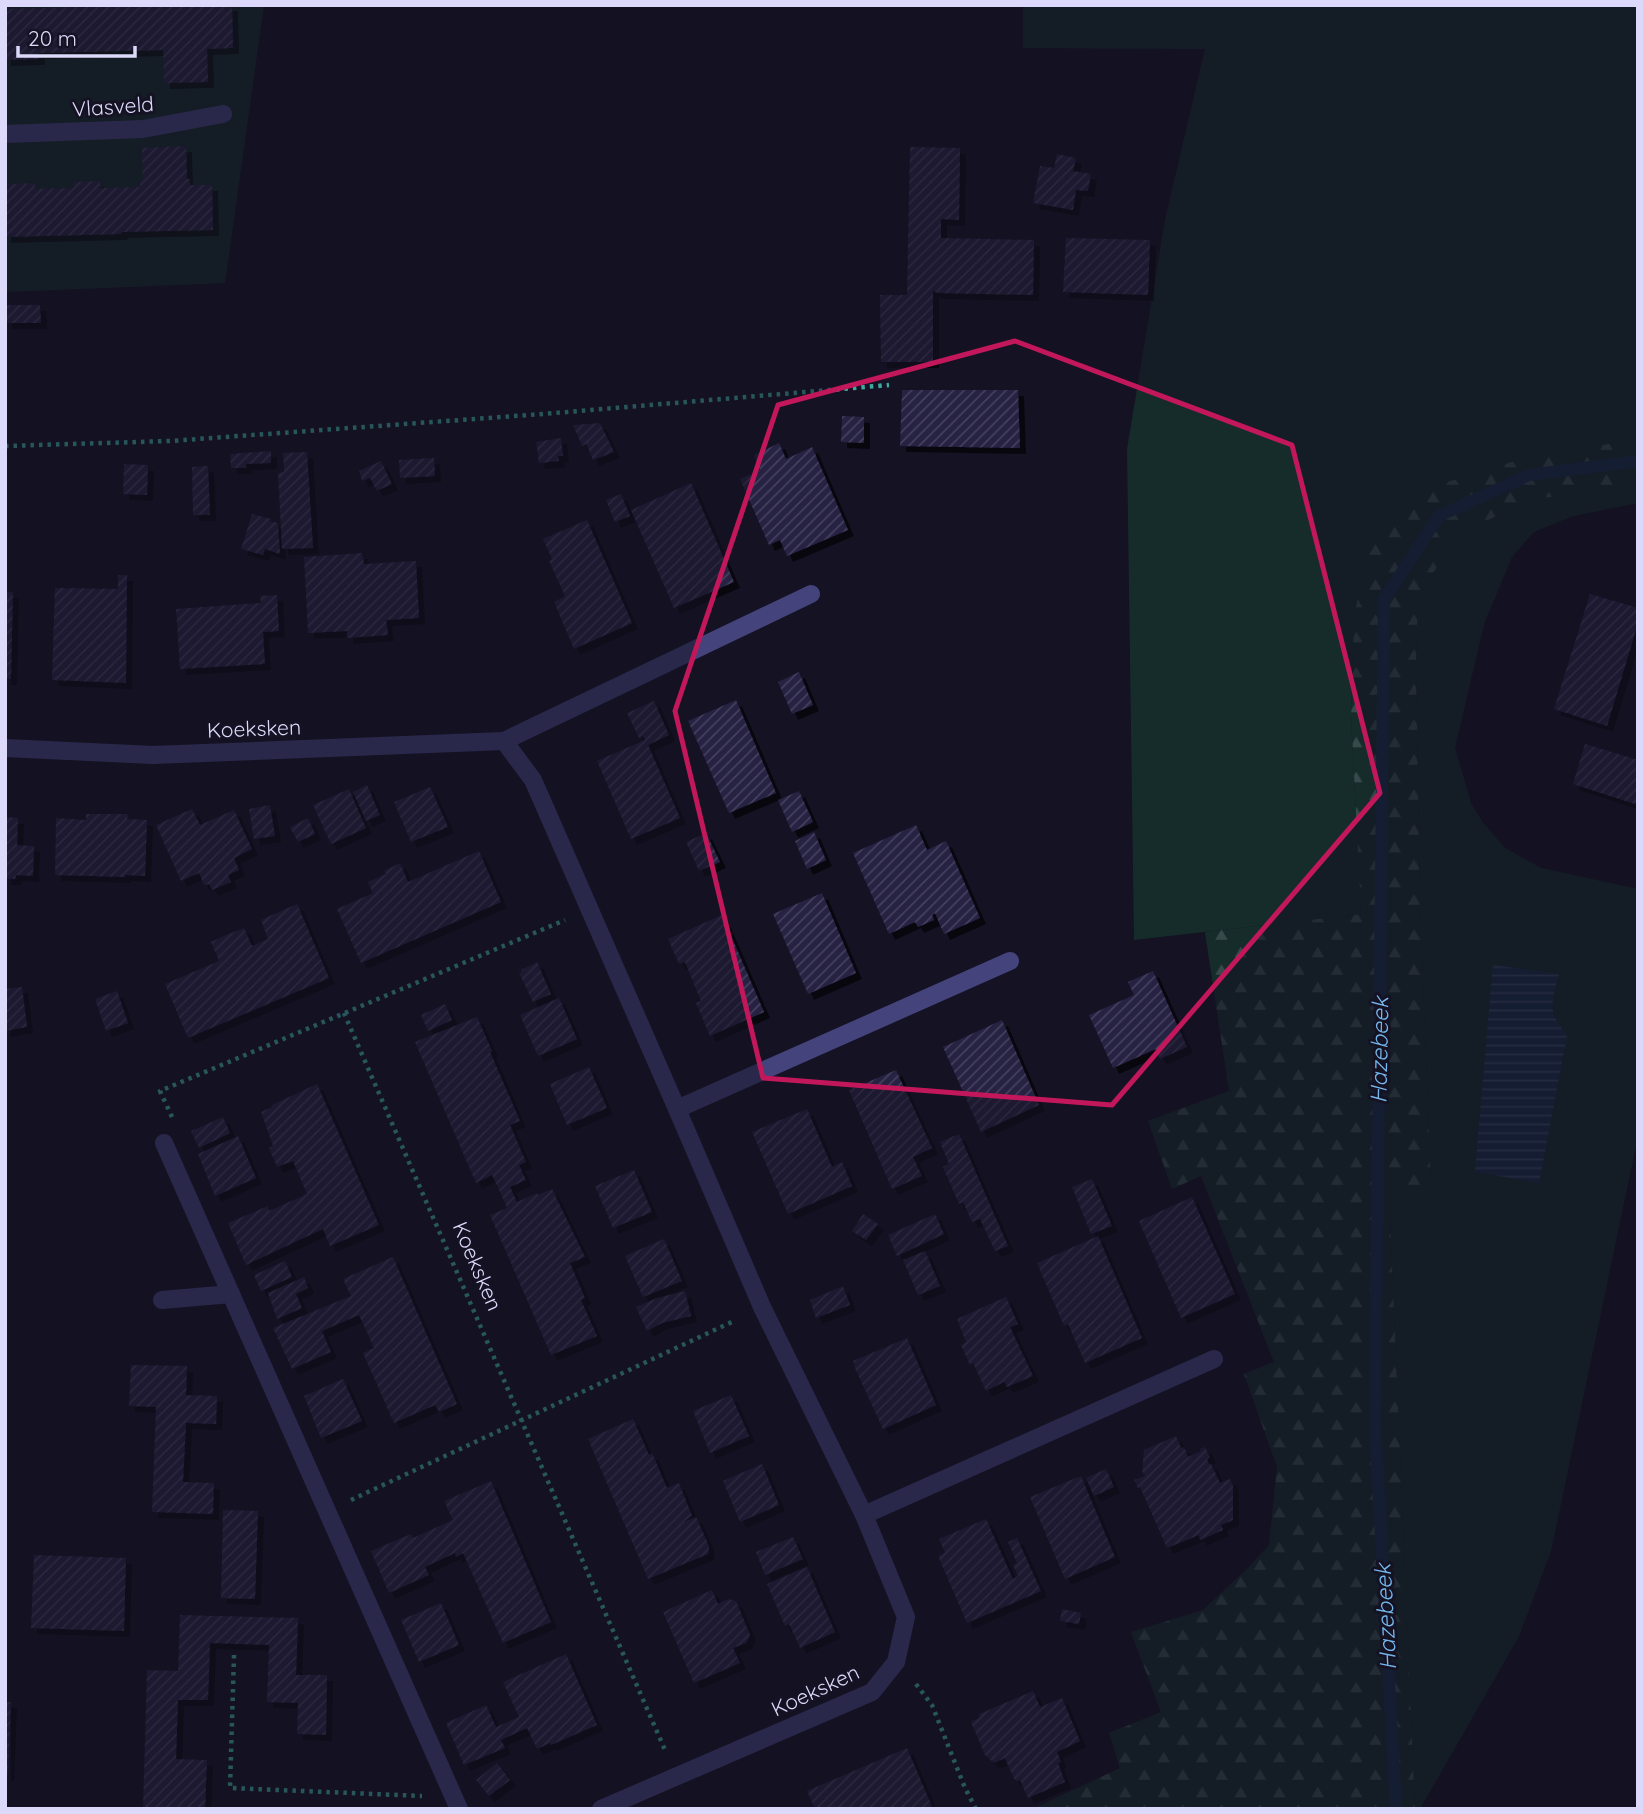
<svg xmlns="http://www.w3.org/2000/svg" width="1643" height="1814" font-family="Quicksand,sans-serif">
<style>
.green{fill:#162c2b;fill-rule:evenodd}
.forest{fill:url(#forest-firs)}
.water{fill:url(#water-rules)}
.lines{fill:none;stroke-linecap:round;stroke-linejoin:round}
.stream{stroke:#172b48;stroke-width:12}
.building{fill:url(#building-hatch);filter:url(#shadow)}
.path{stroke:#3fa8a0;stroke-width:4.5;stroke-dasharray:3.5 5;stroke-linecap:butt}
.street{stroke:#44437c;stroke-width:18}
.marked{fill:none;stroke:#c2185b;stroke-width:5;stroke-linejoin:round}
.labels{text-anchor:middle;dominant-baseline:central;stroke-width:6;stroke-linejoin:round;paint-order:stroke}
.street-label{font-size:21px;fill:#dcd9fa;stroke:#141223}
.water-label{font-size:23px;font-style:italic;fill:#75b7ec;stroke:#141223}
</style>
<defs>
<pattern id="forest-firs" width="22" height="20" patternUnits="userSpaceOnUse" patternTransform="scale(1.75)"><rect width="22" height="20" fill="#162c2b"/><path d="M5 1l3.5 6h-7zM16 11l3.5 6h-7z" fill="#374a4b"/></pattern>
<pattern id="water-rules" width="6" height="5" patternUnits="userSpaceOnUse" patternTransform="scale(1.75)"><rect width="6" height="5" fill="#172b48"/><path d="M0 2.5h6" fill="none" stroke="#384963"/></pattern>
<pattern id="building-hatch" width="6" height="6" patternUnits="userSpaceOnUse" patternTransform="scale(1.75)"><rect width="6" height="6" fill="#272042"/><path d="M-1 1l2-2M0 6l6-6M5 7l2-2" fill="none" stroke="#46405e"/></pattern>
<filter id="shadow"><feDropShadow dx="6" dy="6" stdDeviation="0" flood-color="#0009"/></filter>
</defs>
<rect width="100%" height="100%" fill="#141223"/>
<g class="green">
<polygon points="5,5 264,5 225,283 5,292"/>
<polygon points="1023,5 1638,5 1638,439 1525,458 1354,616 1351,715 1361,914 1134,940 1127,449 1165,220 1205,49 1023,48"/>
<path d="M 1638,487 L 1638,503 L 1573,516 L 1534,532 L 1512,557 L 1484,624 L 1455,748 L 1471,803 L 1483,823 L 1505,848 L 1541,868 L 1638,889 L 1638,1136 L 1551,1551 L 1519,1636 L 1420,1809 L 1415,1809 L 1389,1191 L 1431,1183 L 1420,904 L 1416,664 L 1418,597 L 1458,534 L 1534,499 ZM 1558,974 L 1551,1004 L 1556,1022 L 1539,1183 L 1475,1172 Z"/>
</g>
<polygon class="forest" points="1638,439 1638,487 1534,499 1458,534 1418,597 1416,664 1420,904 1431,1184 1389,1192 1415,1809 1032,1809 1120,1768 1109,1733 1161,1712 1131,1632 1203,1610 1248,1568 1269,1545 1277,1467 1244,1374 1274,1362 1201,1176 1172,1189 1148,1121 1229,1091 1205,932 1361,914 1351,715 1354,616 1371,541 1397,508 1441,484 1525,458"/>
<path class="water" d="M 1493,965 L 1559,974 C 1552,1002 1546,1011 1567,1035 L 1539,1183 L 1475,1172 Z"/>
<g class="lines">
<polyline class="stream" points="1396,1809 1375,1425 1384,599 1439,516 1529,475 1638,461"/>
</g>
<g class="building">
<polygon points="88,5 232,5 233,48 207,49 208,82 164,83 163,50 39,53 39,59 5,60 5,9 88,7"/>
<polygon points="186,146 187,179 190,179 190,185 212,185 213,230 122,232 121,234 5,237 5,190 8,190 9,184 35,183 35,189 73,188 73,182 100,181 100,188 140,187 140,180 143,180 142,148"/>
<polygon points="910,147 960,148 959,220 941,219 941,238 1034,240 1033,295 938,293 933,291 933,362 881,362 880,295 907,295"/>
<polygon points="1057,154 1076,158 1073,171 1091,174 1088,191 1076,190 1073,210 1033,203 1040,166 1054,168"/>
<polygon points="1066,238 1150,240 1148,295 1063,292"/>
<polygon points="6,305 40,305 41,323 6,323"/>
<polygon points="902,390 1018,390 1020,448 900,446"/>
<polygon points="842,416 864,417 864,443 841,442"/>
<polygon points="600,423 614,452 593,460 586,444 582,446 573,425"/>
<polygon points="561,438 563,456 558,456 559,461 539,463 536,442"/>
<polygon points="779,443 786,459 812,447 848,530 787,556 780,540 769,545 740,479 760,470 754,455"/>
<polygon points="271,451 271,463 246,464 246,468 231,468 230,454"/>
<polygon points="307,452 313,548 282,549 278,473 284,472 283,453"/>
<polygon points="434,458 435,476 400,478 399,460"/>
<polygon points="381,461 392,484 377,491 370,478 362,481 359,471"/>
<polygon points="124,464 148,465 147,495 123,494"/>
<polygon points="208,466 210,515 193,515 192,467"/>
<polygon points="691,483 734,582 674,608 631,510"/>
<polygon points="621,494 630,516 615,522 606,500"/>
<polygon points="252,514 271,519 270,521 278,523 280,554 265,549 263,555 241,549"/>
<polygon points="587,520 632,623 574,649 554,602 565,596 549,561 552,559 543,539"/>
<polygon points="362,553 364,564 416,561 419,618 386,620 388,635 347,638 347,631 308,633 304,557"/>
<polygon points="118,575 127,575 126,683 52,680 55,588 118,589"/>
<polygon points="5,592 13,592 11,679 5,679"/>
<polygon points="1590,594 1638,608 1638,623 1607,726 1554,709"/>
<polygon points="277,595 279,631 263,632 265,664 180,669 176,609 261,603 260,596"/>
<polygon points="799,672 813,705 792,714 778,682"/>
<polygon points="736,700 776,793 729,813 688,721"/>
<polygon points="654,701 669,735 648,745 680,818 631,839 597,761 645,740 643,736 639,738 627,713"/>
<polygon points="1585,744 1638,760 1638,805 1573,784"/>
<polygon points="367,785 380,815 366,821 353,792"/>
<polygon points="430,787 448,827 411,842 394,802"/>
<polygon points="349,789 366,828 331,844 313,805"/>
<polygon points="799,791 813,822 792,832 778,800"/>
<polygon points="270,805 275,836 254,839 249,809"/>
<polygon points="192,809 200,825 234,810 252,849 234,858 239,870 228,875 231,882 212,890 209,884 204,885 199,873 181,881 156,825"/>
<polygon points="86,814 128,814 127,819 147,820 145,876 125,875 125,877 55,875 56,818 86,820"/>
<polygon points="5,817 18,818 17,845 34,846 33,876 16,875 15,879 5,879"/>
<polygon points="308,818 315,834 298,842 290,827"/>
<polygon points="916,825 927,850 946,841 980,918 944,934 935,913 932,915 934,920 918,927 915,922 889,934 853,853"/>
<polygon points="814,832 826,860 807,869 795,841"/>
<polygon points="706,833 720,862 699,871 686,842"/>
<polygon points="479,851 501,902 361,963 337,909 373,893 368,882 386,874 384,871 400,863 408,882"/>
<polygon points="822,893 856,973 808,994 773,914"/>
<polygon points="297,904 329,978 188,1038 165,984 219,961 211,942 226,935 244,928 252,946 268,939 261,920"/>
<polygon points="722,915 764,1012 710,1036 696,1003 701,1001 685,962 679,964 668,939"/>
<polygon points="537,962 551,994 533,1002 519,973 522,972 521,970"/>
<polygon points="1153,971 1187,1047 1160,1059 1156,1049 1113,1068 1089,1015 1134,995 1128,982"/>
<polygon points="22,987 27,1027 5,1031 5,989"/>
<polygon points="117,991 128,1023 106,1031 95,999"/>
<polygon points="559,998 577,1039 538,1056 520,1015"/>
<polygon points="445,1004 452,1020 428,1031 421,1015"/>
<polygon points="477,1017 492,1051 490,1052 520,1121 510,1125 526,1162 519,1165 526,1180 510,1187 517,1202 537,1193 538,1195 552,1189 585,1257 570,1263 585,1298 581,1300 597,1336 551,1355 490,1215 507,1208 500,1192 492,1175 476,1183 415,1042"/>
<polygon points="1002,1020 1039,1105 981,1132 943,1047"/>
<polygon points="589,1067 607,1108 567,1125 550,1084"/>
<polygon points="896,1070 932,1148 913,1157 922,1176 892,1189 849,1090"/>
<polygon points="317,1084 379,1225 330,1246 323,1229 246,1265 228,1223 268,1206 269,1211 307,1194 293,1161 277,1167 269,1148 273,1146 261,1112 272,1107 272,1105"/>
<polygon points="807,1109 832,1167 842,1162 852,1186 788,1214 752,1132"/>
<polygon points="223,1117 230,1133 199,1148 191,1131"/>
<polygon points="959,1134 1008,1246 995,1251 980,1219 972,1222 963,1202 959,1204 943,1167 949,1164 940,1142"/>
<polygon points="238,1136 256,1178 215,1196 198,1154"/>
<polygon points="634,1170 652,1212 613,1228 595,1186"/>
<polygon points="1092,1179 1112,1226 1091,1234 1072,1187"/>
<polygon points="1192,1197 1235,1294 1181,1318 1139,1221"/>
<polygon points="863,1214 878,1224 866,1240 852,1231"/>
<polygon points="935,1214 944,1234 897,1256 888,1235"/>
<polygon points="1098,1236 1142,1338 1085,1363 1068,1324 1064,1326 1037,1263"/>
<polygon points="664,1239 682,1281 643,1297 625,1256"/>
<polygon points="925,1251 940,1286 918,1295 903,1260"/>
<polygon points="393,1257 457,1404 439,1412 435,1405 394,1423 363,1353 374,1348 359,1315 322,1331 331,1352 292,1369 273,1328 351,1296 343,1279"/>
<polygon points="285,1261 292,1277 261,1291 254,1275"/>
<polygon points="304,1277 308,1288 296,1294 302,1308 277,1319 268,1293"/>
<polygon points="843,1286 850,1305 816,1318 810,1300"/>
<polygon points="685,1291 691,1316 662,1323 647,1331 636,1307 657,1298"/>
<polygon points="1006,1297 1018,1324 1010,1327 1033,1376 1007,1387 1004,1382 986,1391 973,1363 970,1365 961,1345 966,1342 957,1319"/>
<polygon points="907,1338 936,1405 883,1429 854,1366 855,1366 853,1361"/>
<polygon points="131,1365 187,1366 186,1395 217,1396 216,1424 186,1423 183,1482 214,1483 213,1514 152,1512 156,1407 129,1406"/>
<polygon points="343,1379 362,1421 321,1438 304,1396"/>
<polygon points="731,1395 749,1436 710,1453 693,1411"/>
<polygon points="633,1419 649,1455 652,1453 667,1488 679,1483 692,1516 683,1522 696,1517 709,1546 708,1554 648,1579 588,1439"/>
<polygon points="1176,1436 1181,1448 1184,1447 1188,1457 1201,1451 1200,1449 1205,1447 1210,1457 1207,1459 1209,1464 1211,1464 1220,1483 1230,1479 1233,1486 1233,1520 1221,1525 1223,1530 1200,1540 1199,1535 1167,1548 1140,1487 1138,1488 1134,1480 1145,1476 1142,1471 1144,1450"/>
<polygon points="762,1464 779,1505 740,1522 723,1481"/>
<polygon points="1106,1469 1114,1487 1094,1496 1086,1478"/>
<polygon points="1081,1476 1115,1557 1065,1579 1030,1497"/>
<polygon points="491,1481 551,1622 503,1643 463,1553 456,1557 455,1553 425,1567 429,1575 389,1593 371,1551 411,1534 413,1538 453,1520 444,1501"/>
<polygon points="223,1510 258,1511 255,1599 221,1598"/>
<polygon points="986,1519 1013,1579 1018,1576 1013,1565 1017,1563 1008,1542 1017,1538 1041,1591 967,1623 938,1556 945,1553 939,1539"/>
<polygon points="793,1537 803,1559 765,1575 756,1552"/>
<polygon points="34,1555 126,1558 124,1631 31,1628"/>
<polygon points="807,1567 835,1632 800,1648 789,1624 785,1626 767,1584"/>
<polygon points="712,1590 718,1604 728,1599 736,1601 750,1635 746,1643 733,1648 740,1663 694,1683 663,1612"/>
<polygon points="441,1603 459,1645 419,1662 401,1620"/>
<polygon points="1062,1609 1081,1613 1079,1624 1060,1621"/>
<polygon points="180,1615 298,1618 296,1675 327,1675 326,1735 297,1734 298,1703 267,1702 269,1645 210,1643 208,1700 178,1700 176,1759 207,1760 205,1809 143,1809 147,1670 178,1671"/>
<polygon points="566,1654 597,1725 551,1745 550,1743 537,1749 527,1728 501,1740 505,1748 464,1765 446,1723 486,1705 496,1727 519,1717 503,1682"/>
<polygon points="1033,1691 1040,1707 1062,1698 1080,1741 1057,1752 1061,1762 1058,1763 1065,1782 1028,1798 1020,1780 1017,1781 1014,1779 1005,1758 994,1763 985,1755 971,1722 980,1717 979,1714"/>
<polygon points="5,1702 11,1702 8,1775 5,1775"/>
<polygon points="907,1748 933,1809 815,1809 807,1791"/>
<polygon points="497,1763 510,1780 489,1796 476,1780"/>
</g>
<g class="lines">
<g class="path">
<polyline points="5,446 170,441 543,414 889,385"/>
<polyline points="344,1013 665,1750"/>
<polyline points="172,1117 160,1091 565,920"/>
<polyline points="351,1500 736,1320"/>
<polyline points="234,1655 230,1788 422,1796"/>
<polyline points="916,1684 932,1705 965,1788 976,1809"/>
</g>
<g class="street">
<polyline points="5,134 143,129 223,114"/>
<polyline points="504,741 811,594"/>
<polyline points="5,748 153,755 504,741 533,780 677,1109 762,1307 864,1515 906,1617 896,1662 872,1692 601,1809"/>
<polyline points="677,1109 1010,961"/>
<polyline points="164,1143 459,1809"/>
<polyline points="162,1300 231,1294"/>
<polyline points="864,1515 1214,1359"/>
</g>
</g>
<path d="M0 0H1643V1814H0ZM 1015,341 L 1292,445 L 1380,793 L 1112,1105 L 763,1078 L 675,711 L 778,405 Z" fill="#141223" fill-opacity=".55" fill-rule="evenodd"/>
<path class="marked" d="M 1015,341 L 1292,445 L 1380,793 L 1112,1105 L 763,1078 L 675,711 L 778,405 Z"/>
<g class="labels">
<g class="street-label">
<text transform="translate(113 106) rotate(-4)">Vlasveld</text>
<text transform="translate(254 728) rotate(-2)">Koeksken</text>
<text transform="translate(478 1266) rotate(67)">Koeksken</text>
<text transform="translate(815 1690) rotate(-25)">Koeksken</text>
</g>
<g class="water-label">
<text transform="translate(1379 1050) rotate(-89)">Hazebeek</text>
<text transform="translate(1385 1617) rotate(-93)">Hazebeek</text>
</g>
</g>
<rect width="1643" height="1814" fill="none" stroke="#dcd9fa" stroke-width="14"/>
<path d="M18 46v10h117v-10" fill="none" stroke="#dcd9fa" stroke-width="3.5"/>
<text x="28" y="46" font-size="21" fill="#dcd9fa" stroke="#141223" stroke-width="5" paint-order="stroke">20 m</text>
</svg>
